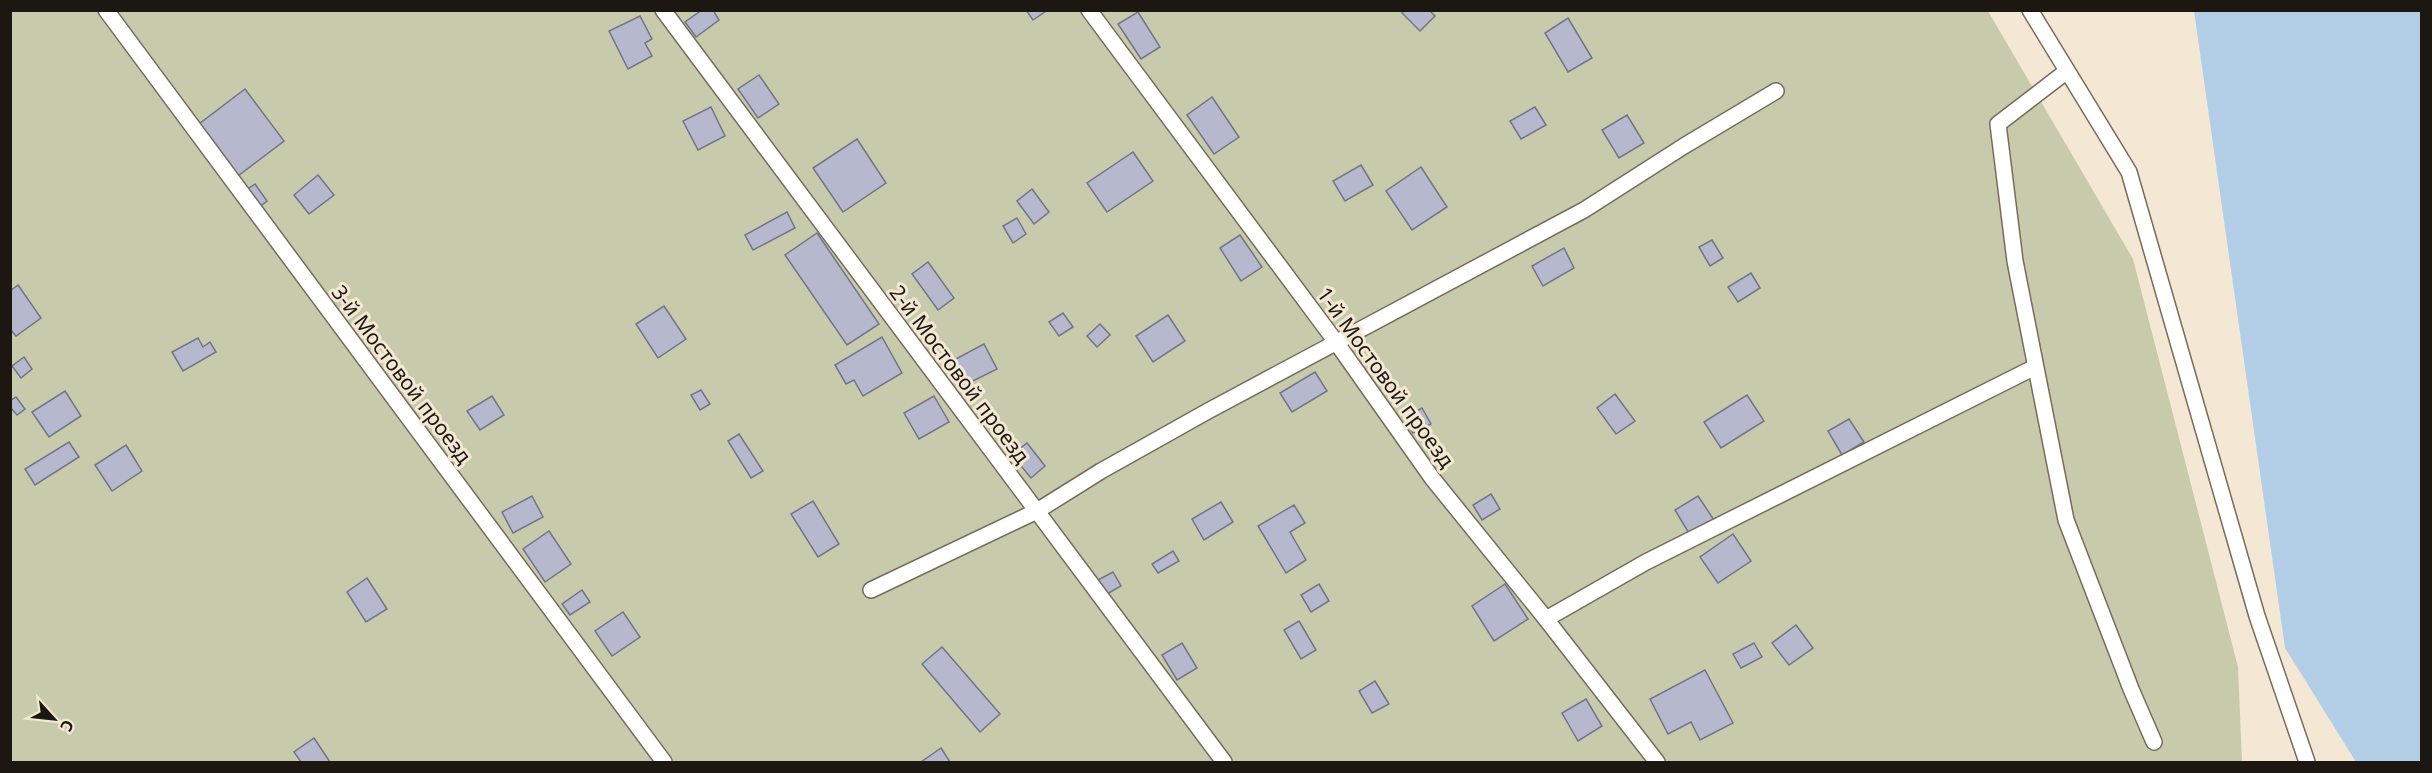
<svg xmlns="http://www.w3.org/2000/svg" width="2432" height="773" font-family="'Noto Sans',sans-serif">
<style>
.green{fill:#c7cbac}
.water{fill:#b3cee7}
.building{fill:#b6b9ce;stroke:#727487;stroke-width:1.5}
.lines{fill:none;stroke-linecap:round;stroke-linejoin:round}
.service-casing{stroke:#776c5b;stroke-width:18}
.service{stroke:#fff;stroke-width:15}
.labels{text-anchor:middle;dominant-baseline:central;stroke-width:6;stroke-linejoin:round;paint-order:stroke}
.street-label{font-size:21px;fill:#1c1811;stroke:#f4e8d4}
</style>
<rect width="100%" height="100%" fill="#f4e8d4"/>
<polygon class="green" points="10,11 1988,11 2133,259 2238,667 2242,762 11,762"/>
<polygon class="water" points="2194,11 2421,11 2421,762 2356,762 2285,648"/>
<g class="building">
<polygon points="702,10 713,10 719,20 696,37 685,22"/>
<polygon points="1026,10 1046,10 1046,11 1033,20"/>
<polygon points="1404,10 1429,10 1435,16 1420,31 1402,13"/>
<polygon points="1138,12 1160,47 1141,59 1118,24"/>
<polygon points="640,16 652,39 645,43 652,56 628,69 609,31"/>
<polygon points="1568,18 1592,58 1568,72 1545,33"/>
<polygon points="759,75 779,104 758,118 738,89"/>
<polygon points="245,89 284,141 238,176 199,124"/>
<polygon points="1212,97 1239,137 1214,154 1187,115"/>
<polygon points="711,107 725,136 698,150 683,121"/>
<polygon points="1535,107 1546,125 1521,139 1510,121"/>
<polygon points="1627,115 1644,143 1619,158 1602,130"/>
<polygon points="857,139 886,183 843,212 813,168"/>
<polygon points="1133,152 1153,181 1107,212 1087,183"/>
<polygon points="1361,165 1373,185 1345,201 1333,181"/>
<polygon points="1421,167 1447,207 1412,230 1386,191"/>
<polygon points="318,175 334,195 309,214 294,195"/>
<polygon points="255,184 267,201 258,208 245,191"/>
<polygon points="1032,189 1049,212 1034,224 1017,201"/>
<polygon points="787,212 795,228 753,250 745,235"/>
<polygon points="1017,218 1026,234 1013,243 1003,226"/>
<polygon points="817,233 879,324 847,345 785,255"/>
<polygon points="1240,235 1262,267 1241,281 1220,248"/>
<polygon points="1712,240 1723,258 1710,266 1699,247"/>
<polygon points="1564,248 1574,268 1543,286 1532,266"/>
<polygon points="928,262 954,298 938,310 912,274"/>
<polygon points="1751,273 1760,288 1738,302 1728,287"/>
<polygon points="18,285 41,318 16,336 10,329 10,291"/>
<polygon points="664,306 686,339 658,358 636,324"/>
<polygon points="1063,313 1073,327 1059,336 1049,322"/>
<polygon points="1168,315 1185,341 1153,362 1136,336"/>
<polygon points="1100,324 1110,335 1097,347 1087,336"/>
<polygon points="882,337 902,373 863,396 854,380 846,384 835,365"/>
<polygon points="198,338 203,347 210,342 216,352 183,371 172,352"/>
<polygon points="984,344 997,369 963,386 950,362"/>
<polygon points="24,357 32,369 21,378 12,366"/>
<polygon points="1315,372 1327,391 1292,412 1280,393"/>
<polygon points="701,390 710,404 700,410 691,395"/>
<polygon points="65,391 81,416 49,437 32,412"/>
<polygon points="1615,394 1635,421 1616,434 1597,408"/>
<polygon points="1747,395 1764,421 1721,448 1704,422"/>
<polygon points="492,396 504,415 480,430 467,411"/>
<polygon points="934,396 949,422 919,439 904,413"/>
<polygon points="16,397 25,409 17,415 10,407 10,401"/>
<polygon points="1422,408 1431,424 1413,433 1404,418"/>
<polygon points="1849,419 1864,442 1842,455 1828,431"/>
<polygon points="739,434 763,471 751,478 728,441"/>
<polygon points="69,442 79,457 35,485 25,469"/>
<polygon points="1027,443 1045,466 1031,478 1012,455"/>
<polygon points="126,445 142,471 112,491 95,465"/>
<polygon points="1491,494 1500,509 1482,520 1473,505"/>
<polygon points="532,496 543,517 513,533 502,512"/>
<polygon points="1698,496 1714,520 1690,535 1675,510"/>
<polygon points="813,501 839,544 818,557 791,514"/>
<polygon points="1221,502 1233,522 1204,540 1192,519"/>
<polygon points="1294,505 1305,523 1290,532 1306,560 1286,573 1258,526"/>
<polygon points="549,531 571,564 545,582 523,549"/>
<polygon points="1733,534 1751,561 1718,583 1700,557"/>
<polygon points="1173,551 1179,561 1158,573 1152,564"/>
<polygon points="1113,572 1121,586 1107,594 1098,580"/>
<polygon points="367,578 387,609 366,622 347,592"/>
<polygon points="1319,584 1329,601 1311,612 1301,595"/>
<polygon points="1505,584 1528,619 1494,641 1472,606"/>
<polygon points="582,590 590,602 570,615 562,604"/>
<polygon points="623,612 640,637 612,656 595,631"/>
<polygon points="1299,621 1316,650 1301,659 1284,630"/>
<polygon points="1796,625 1813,648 1789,665 1772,643"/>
<polygon points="1182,643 1197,668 1177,680 1162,655"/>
<polygon points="1754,643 1762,657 1741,668 1733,654"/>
<polygon points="942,647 1000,714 980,732 922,664"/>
<polygon points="1705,670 1733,723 1700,740 1691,722 1668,734 1650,699"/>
<polygon points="1375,681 1389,704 1372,713 1359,691"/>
<polygon points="1586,699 1602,726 1578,741 1562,713"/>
<polygon points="314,738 330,762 301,762 294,752"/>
<polygon points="941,748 950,762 921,762"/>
</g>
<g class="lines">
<defs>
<g id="service">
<polyline points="106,10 664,762"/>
<polyline points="663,10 1224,762"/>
<polyline points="1089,10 1336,342 1432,478 1546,619 1657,762"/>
<polyline points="2030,10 2129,172 2257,616 2307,762"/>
<polyline points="2067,71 1998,124 2015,261 2066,520 2131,689 2154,742"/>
<polyline points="871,590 1037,511 1101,471 1208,411 1584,210 1684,146 1776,91"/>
<polyline points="1546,619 1646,562 2035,367"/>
</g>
</defs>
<use href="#service" class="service-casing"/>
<use href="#service" class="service"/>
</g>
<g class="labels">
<g class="street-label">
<text transform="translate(402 374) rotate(53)">3-й Мостовой проезд</text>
<text transform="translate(960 374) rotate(53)">2-й Мостовой проезд</text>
<text transform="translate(1386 377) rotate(54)">1-й Мостовой проезд</text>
</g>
</g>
<rect width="2432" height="773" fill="none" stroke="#1c1811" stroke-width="24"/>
<g transform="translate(54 719) rotate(117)" stroke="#f4e8d4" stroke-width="4.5" paint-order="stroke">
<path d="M0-4.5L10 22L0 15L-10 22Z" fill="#1c1811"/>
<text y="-9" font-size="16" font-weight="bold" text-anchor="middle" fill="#1c1811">С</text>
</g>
</svg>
